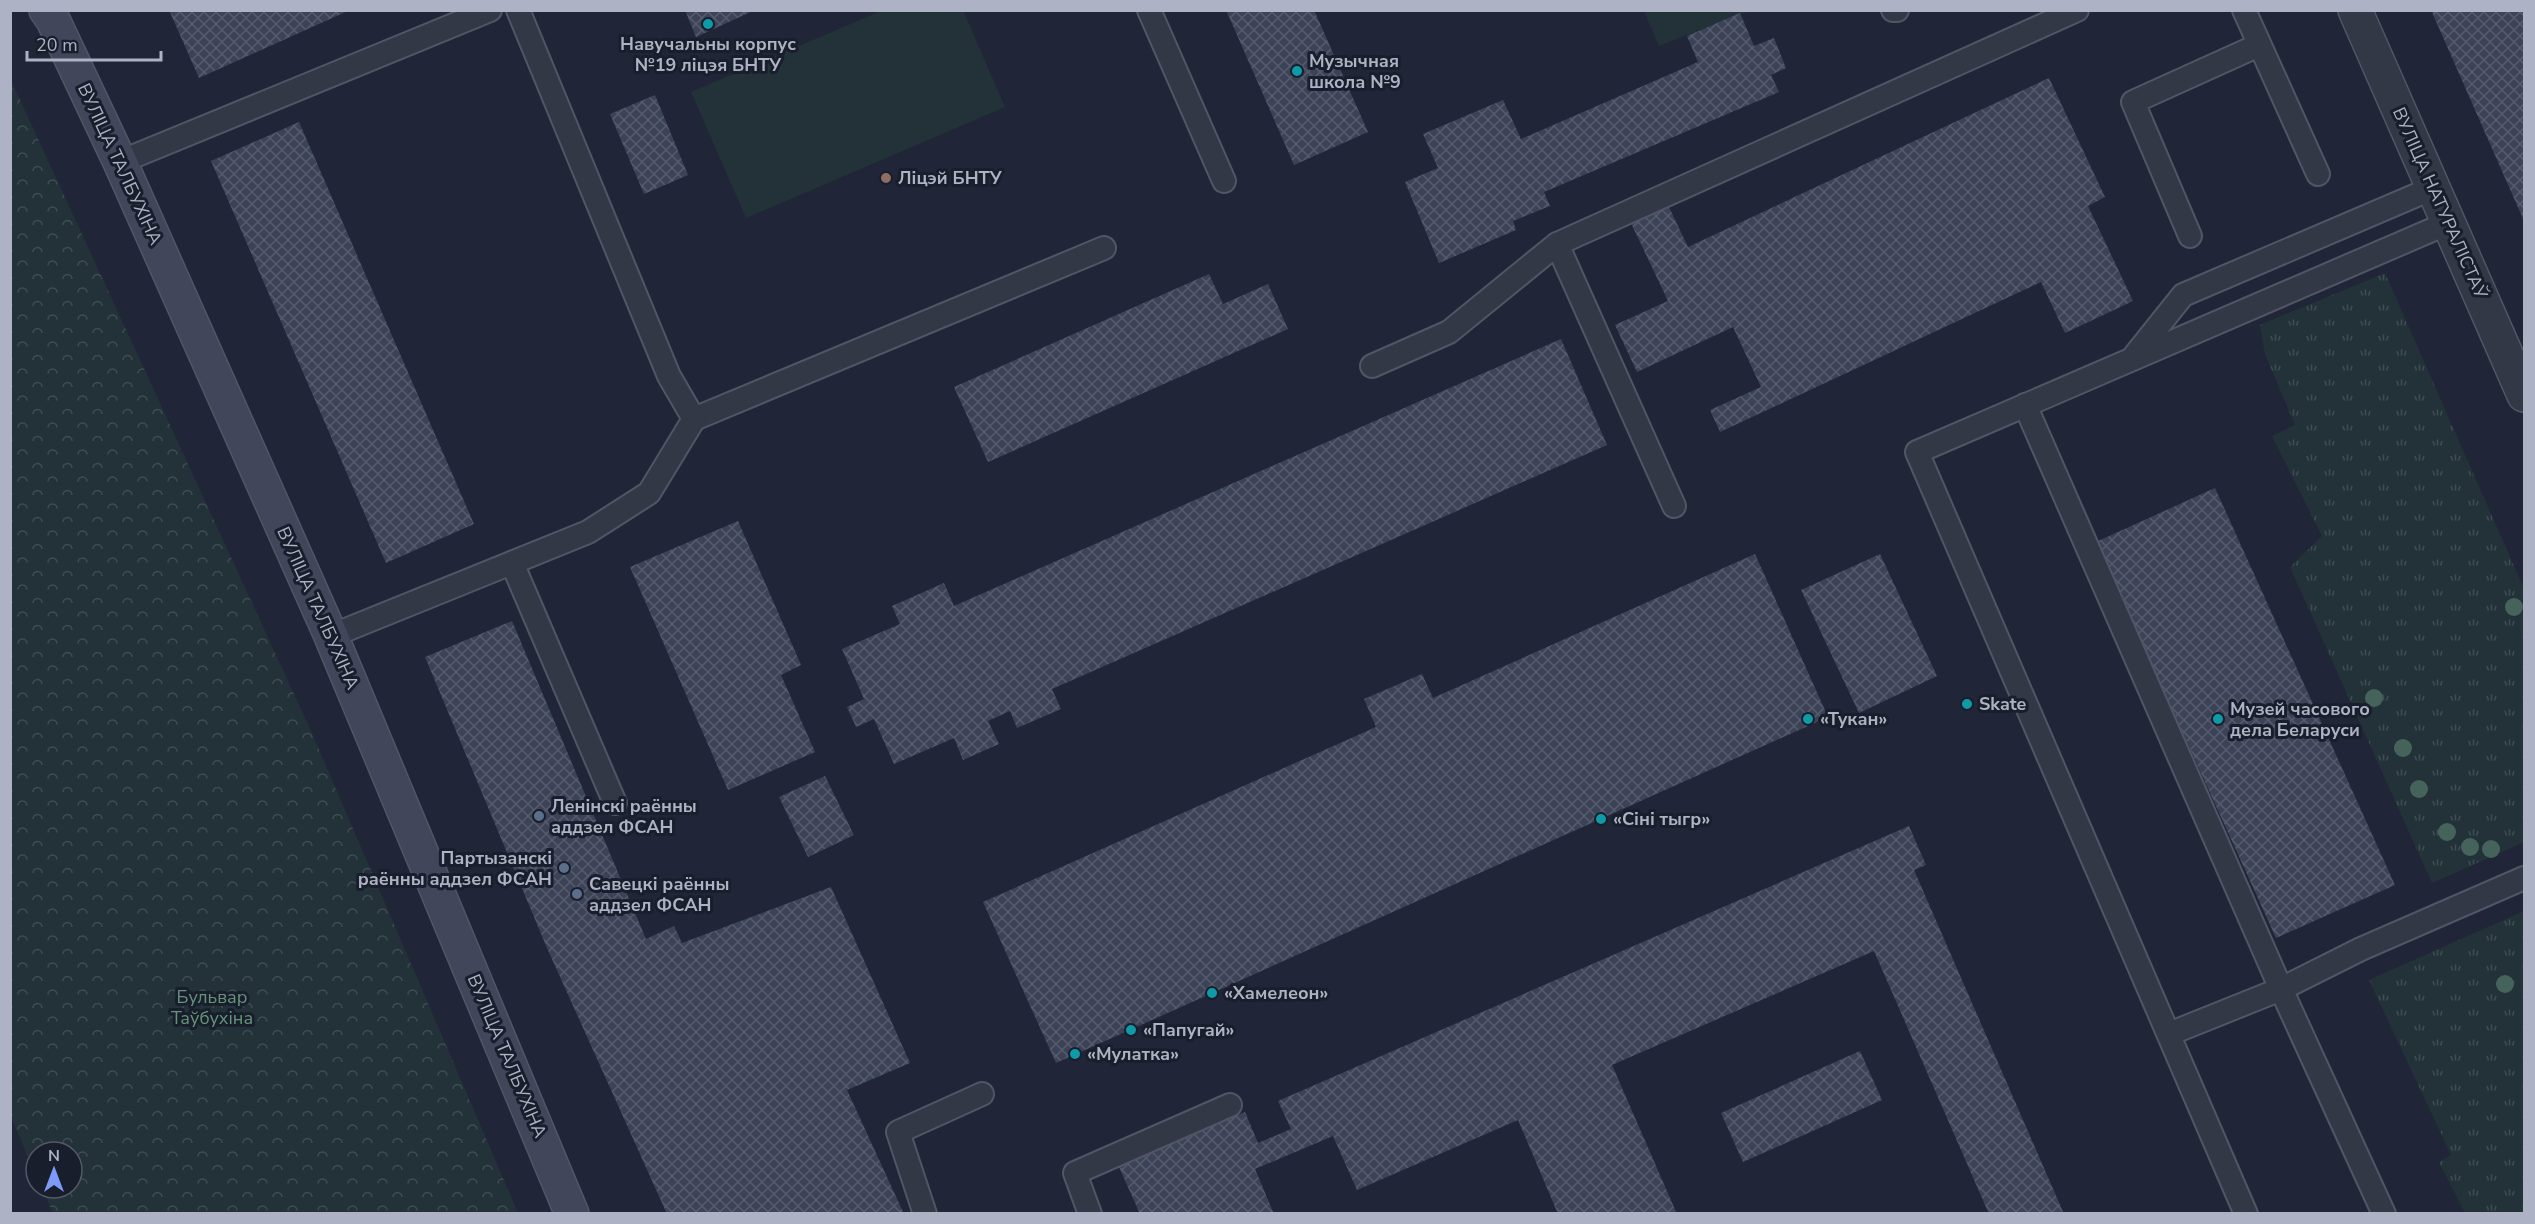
<svg xmlns="http://www.w3.org/2000/svg" width="2535" height="1224" font-family="'Nunito Sans',sans-serif">
<style>
.grass{fill:url(#grass-tufts)}
.forest{fill:url(#forest-crowns)}
.pitch{fill:#223238}
.building{fill:url(#building-cross-hatch)}
.lines{fill:none;stroke-linecap:round;stroke-linejoin:round}
.service-casing{stroke:#515565;stroke-width:26}
.tertiary-casing{stroke:#515565;stroke-width:36}
.secondary-casing{stroke:#515565;stroke-width:36}
.service{stroke:#333847;stroke-width:22}
.tertiary{stroke:#333847;stroke-width:33}
.secondary{stroke:#41465b;stroke-width:33}
.tree{fill:#46635b}
.culture-dot{fill:#0f9aa8;stroke:#191e2c;stroke-width:2}
.education-dot{fill:#8d6e63;stroke:#191e2c;stroke-width:2}
.service-dot{fill:#5c6f8a;stroke:#191e2c;stroke-width:2}
.labels{text-anchor:middle;dominant-baseline:central;stroke-width:6;stroke-linejoin:round;paint-order:stroke}
.poi-label{font-size:18px;font-weight:bold;fill:#adb2c4;stroke:#191e2c;text-anchor:start}
.street-label{font-size:18px;fill:#adb2c4;stroke:#191e2c}
.park-label{font-size:18px;fill:#659578;stroke:#191e2c}
</style>
<defs>
<pattern id="grass-tufts" width="24" height="20" patternUnits="userSpaceOnUse" patternTransform="scale(1.5)"><rect width="24" height="20" fill="#223238"/><path d="M3 7l-1-3M5 7V3M7 7l1-3M15 17l-1-3M17 17v-4M19 17l1-3" fill="none" stroke="#3f4d53"/></pattern>
<pattern id="forest-crowns" width="20" height="18" patternUnits="userSpaceOnUse" patternTransform="scale(1.5)"><rect width="20" height="18" fill="#223238"/><path d="M2 6a3 3 0 1 1 6 0M12 15a3 3 0 1 1 6 0" fill="none" stroke="#3f4d53"/></pattern>
<pattern id="building-cross-hatch" width="8" height="8" patternUnits="userSpaceOnUse" patternTransform="scale(1.5)"><rect width="8" height="8" fill="#3c4357"/><path d="M0 0l8 8M0 8l8-8" fill="none" stroke="#565c6e"/></pattern>
</defs>
<rect width="100%" height="100%" fill="#202637"/>
<g class="grass">
<polygon points="2385,273 2524,589 2524,842 2432,883 2290,567 2322,536 2272,436 2295,425 2265,354 2260,325"/>
<polygon points="2524,911 2524,1213 2465,1213 2439,1162 2451,1155 2369,980"/>
</g>
<polygon class="forest" points="10,78 311,731 518,1213 53,1213 42,1188 72,1188 72,1152 36,1152 36,1175 10,1115"/>
<g class="pitch">
<polygon points="963,10 1005,107 746,218 691,92 881,11"/>
<polygon points="1644,11 1757,11 1740,14 1659,46"/>
</g>
<g class="building">
<polygon points="169,10 350,10 199,78"/>
<polygon points="685,10 755,10 696,37"/>
<polygon points="1226,10 1314,10 1368,132 1294,165"/>
<polygon points="2431,10 2524,10 2524,221"/>
<polygon points="1740,13 1754,46 1774,38 1786,68 1771,75 1779,92 1544,192 1550,206 1513,221 1516,230 1439,263 1405,182 1438,168 1423,134 1503,100 1521,139 1698,62 1687,36"/>
<polygon points="2049,78 2105,197 2088,206 2133,301 2065,333 2041,282 1720,432 1710,410 1761,387 1733,327 1637,372 1615,325 1668,301 1631,223 1668,205 1688,247"/>
<polygon points="655,95 688,175 644,194 610,114"/>
<polygon points="299,122 474,524 386,563 211,161"/>
<polygon points="1209,274 1223,304 1268,284 1288,329 988,462 954,387"/>
<polygon points="1561,339 1607,445 1052,689 1061,709 1017,728 1010,711 988,721 999,744 963,760 954,738 894,764 874,719 856,727 847,707 864,699 842,649 900,624 892,606 944,583 954,606"/>
<polygon points="2215,488 2395,885 2276,938 2096,542"/>
<polygon points="738,521 801,665 781,675 815,752 728,790 630,567"/>
<polygon points="1755,554 1828,717 1056,1063 983,902 1376,727 1364,699 1422,674 1433,698"/>
<polygon points="1880,554 1937,676 1859,713 1801,590"/>
<polygon points="512,621 646,939 674,926 682,943 831,887 910,1063 847,1090 904,1214 667,1214 547,948 425,657"/>
<polygon points="825,776 854,835 808,857 779,797"/>
<polygon points="1909,826 1926,865 1914,870 2064,1214 1989,1214 1874,951 1612,1065 1677,1214 1558,1214 1518,1120 1357,1190 1333,1136 1255,1169 1274,1214 1140,1214 1119,1167 1245,1112 1258,1143 1291,1129 1278,1101"/>
<polygon points="1860,1051 1882,1100 1743,1162 1721,1113"/>
</g>
<g class="lines">
<defs>
<g id="service">
<polyline points="1149,10 1224,181"/>
<polyline points="1893,10 1897,10"/>
<polyline points="2244,10 2318,174"/>
<polyline points="120,162 490,10"/>
<polyline points="2190,236 2133,102 2259,45"/>
<polyline points="2135,355 2183,295 2433,188"/>
<polyline points="1372,366 1449,332 1557,244"/>
<polyline points="2025,405 2281,989 2384,1214"/>
<polyline points="694,419 1104,248"/>
<polyline points="1674,506 1557,244 2077,10"/>
<polyline points="512,563 615,803"/>
<polyline points="331,636 588,532 649,493 694,419 669,376 518,10"/>
<polyline points="2169,1034 2281,989 2361,949 2524,878"/>
<polyline points="925,1214 898,1132 982,1094"/>
<polyline points="1090,1214 1075,1173 1230,1105"/>
<polyline points="2246,1214 1917,452 2448,223"/>
</g>
<polyline id="tertiary" points="2355,10 2524,395"/>
<polyline id="secondary" points="46,10 53,20 120,162 331,636 572,1214"/>
</defs>
<use href="#service" class="service-casing"/>
<use href="#tertiary" class="tertiary-casing"/>
<use href="#secondary" class="secondary-casing"/>
<use href="#service" class="service"/>
<use href="#tertiary" class="tertiary"/>
<use href="#secondary" class="secondary"/>
</g>
<g class="tree">
<circle cx="2514" cy="607" r="9"/>
<circle cx="2374" cy="698" r="9"/>
<circle cx="2403" cy="748" r="9"/>
<circle cx="2419" cy="789" r="9"/>
<circle cx="2447" cy="832" r="9"/>
<circle cx="2470" cy="847" r="9"/>
<circle cx="2491" cy="849" r="9"/>
<circle cx="2505" cy="984" r="9"/>
</g>
<g class="culture-dot">
<circle cx="708" cy="24" r="6"/>
<circle cx="1297" cy="71" r="6"/>
<circle cx="1967" cy="704" r="6"/>
<circle cx="1808" cy="719" r="6"/>
<circle cx="2218" cy="719" r="6"/>
<circle cx="1601" cy="819" r="6"/>
<circle cx="1212" cy="993" r="6"/>
<circle cx="1131" cy="1030" r="6"/>
<circle cx="1075" cy="1054" r="6"/>
</g>
<circle class="education-dot" cx="886" cy="178" r="6"/>
<g class="service-dot">
<circle cx="539" cy="816" r="6"/>
<circle cx="564" cy="868" r="6"/>
<circle cx="577" cy="894" r="6"/>
</g>
<g class="labels">
<g class="poi-label">
<text x="708" y="44" text-anchor="middle">Навучальны корпус<tspan x="708" dy="21">№19 ліцэя БНТУ</tspan></text>
<text x="1309" y="61">Музычная<tspan x="1309" dy="21">школа №9</tspan></text>
<text x="898" y="178">Ліцэй БНТУ</text>
<text x="1979" y="704">Skate</text>
<text x="2230" y="709">Музей часового<tspan x="2230" dy="21">дела Беларуси</tspan></text>
<text x="1820" y="719">«Тукан»</text>
<text x="551" y="806">Ленінскі раённы<tspan x="551" dy="21">аддзел ФСАН</tspan></text>
<text x="1613" y="819">«Сіні тыгр»</text>
<text x="552" y="858" text-anchor="end">Партызанскі<tspan x="552" dy="21">раённы аддзел ФСАН</tspan></text>
<text x="589" y="884">Савецкі раённы<tspan x="589" dy="21">аддзел ФСАН</tspan></text>
<text x="1224" y="993">«Хамелеон»</text>
<text x="1143" y="1030">«Папугай»</text>
<text x="1087" y="1054">«Мулатка»</text>
</g>
<g class="street-label">
<text transform="translate(120 164) rotate(65)">ВУЛІЦА ТАЛБУХІНА</text>
<text transform="translate(2440 203) rotate(66)">ВУЛІЦА НАТУРАЛІСТАЎ</text>
<text transform="translate(318 608) rotate(66)">ВУЛІЦА ТАЛБУХІНА</text>
<text transform="translate(507 1056) rotate(67)">ВУЛІЦА ТАЛБУХІНА</text>
</g>
<g class="park-label">
<text x="212" y="997">Бульвар<tspan x="212" dy="21">Таўбухіна</tspan></text>
</g>
</g>
<rect width="2535" height="1224" fill="none" stroke="#adb2c4" stroke-width="24"/>
<g transform="translate(54 1170)"><circle r="28" fill="#191e2c" stroke="#545969" stroke-width="1.5"/>
<path d="M0-4.5L10 22L0 15L-10 22Z" fill="#7e9af8"/>
<text y="-9" font-size="16" font-weight="bold" text-anchor="middle" fill="#adb2c4">N</text>
</g>
<path d="M27 51v9h134v-9" fill="none" stroke="#adb2c4" stroke-width="3"/>
<text x="36" y="51" font-size="18" fill="#adb2c4" stroke="#191e2c" stroke-width="4.5" paint-order="stroke">20 m</text>
</svg>
